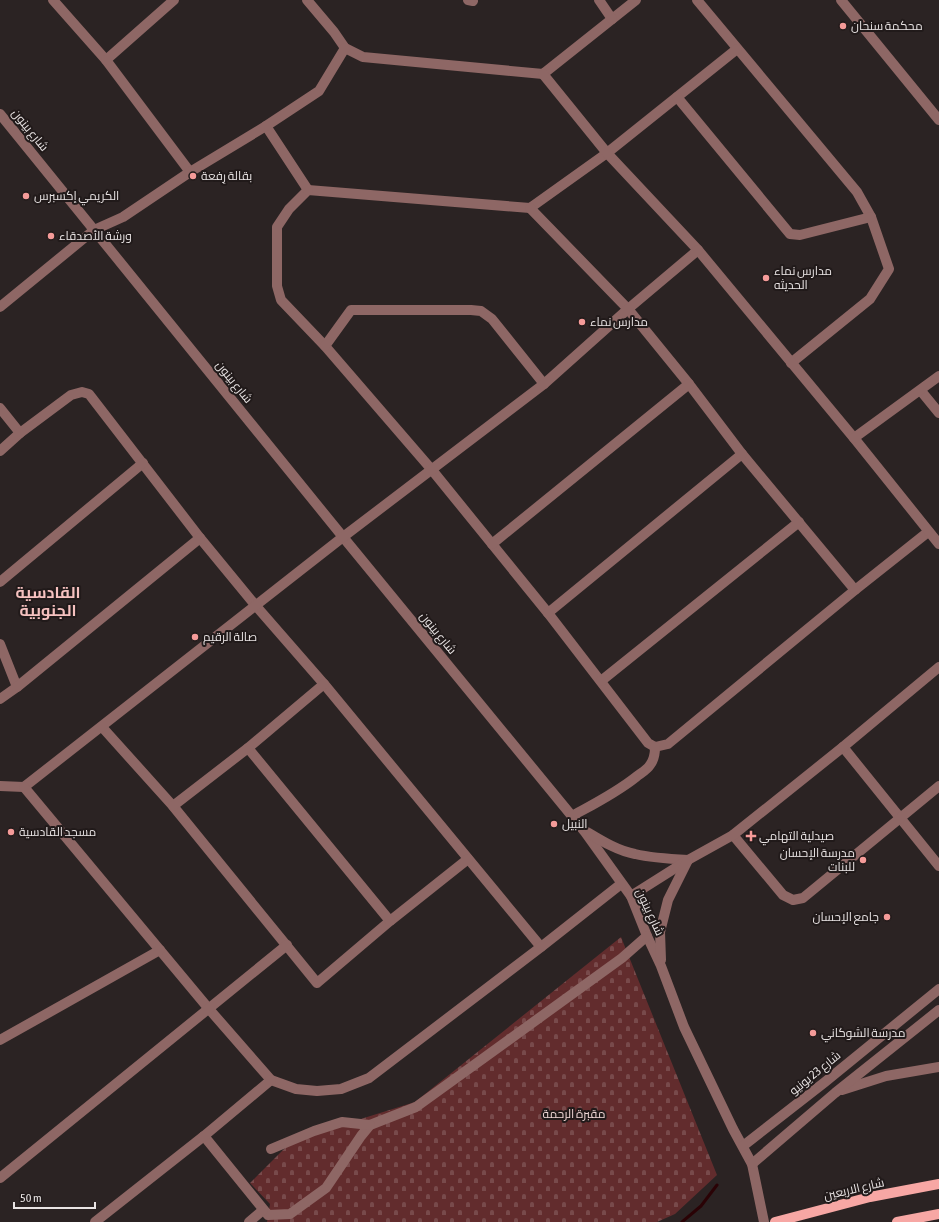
<svg xmlns="http://www.w3.org/2000/svg" width="939" height="1222" font-family="'Asap Condensed',Cairo,sans-serif">
<style>
.cemetery{fill:url(#cemetery-stones)}
.lines{fill:none;stroke-linecap:round;stroke-linejoin:round}
.stream{stroke:#2a0205;stroke-width:3}
.minor{stroke:#8e6765;stroke-width:10}
.major{stroke:#f7a7a4;stroke-width:10}
.poi-dot{fill:#f59b99;stroke:#211a1a;stroke-width:1.5}
.labels{text-anchor:middle;dominant-baseline:central;stroke-width:4;stroke-linejoin:round;paint-order:stroke}
.poi-label{font-size:12px;fill:#e9e4e4;stroke:#211a1a;text-anchor:start}
.street-label{font-size:12px;fill:#e9e4e4;stroke:#211a1a}
.park-label{font-size:12px;fill:#efd6d5;stroke:#211a1a}
.district-label{font-size:16px;font-weight:bold;fill:#f5c1bf;stroke:#211a1a}
</style>
<defs>
<pattern id="cemetery-stones" width="16" height="16" patternUnits="userSpaceOnUse"><rect width="16" height="16" fill="#622c2d"/><path d="M2 7V4a2 2 0 0 1 4 0v3zM10 15v-3a2 2 0 0 1 4 0v3z" fill="#784a4b"/></pattern>
</defs>
<rect width="100%" height="100%" fill="#2b2323"/>
<polygon class="cemetery" points="621,937 717,1175 675,1214 657,1222 267,1222 270,1204 250,1183 290,1143 348,1123 415,1102"/>
<g class="lines">
<polyline class="stream" points="682,1222 701,1206 717,1185"/>
<g class="minor">
<polyline points="53,0 106,60 190,172"/>
<polyline points="307,0 334,32 345,48 363,57 543,74 636,0"/>
<polyline points="468,0 473,1"/>
<polyline points="599,0 612,19"/>
<polyline points="697,0 857,192 871,217 889,269 870,299 791,363"/>
<polyline points="841,0 939,120"/>
<polyline points="737,49 607,153 530,208 308,190 289,209 277,227 277,286 281,300 325,346 432,470 548,613 648,743 655,747 668,744 855,590 928,532"/>
<polyline points="106,60 174,0"/>
<polyline points="543,74 607,153 698,250 854,438 939,544"/>
<polyline points="677,97 790,234 800,235 871,217"/>
<polyline points="0,114 343,537 585,832 631,896 647,936 661,966 684,1027 733,1129 752,1164 764,1222"/>
<polyline points="266,126 308,190"/>
<polyline points="530,208 628,309 689,384 742,454 855,590"/>
<polyline points="0,307 94,230 123,217 190,172 266,126 319,91 345,48"/>
<polyline points="325,346 351,310 471,310 481,311 492,319 544,384"/>
<polyline points="921,391 939,413"/>
<polyline points="0,408 20,433"/>
<polyline points="854,438 939,376"/>
<polyline points="0,451 20,433 71,395 82,392 89,394 200,538 256,606 324,684 541,947"/>
<polyline points="492,544 689,384"/>
<polyline points="0,582 143,463"/>
<polyline points="548,613 742,454"/>
<polyline points="0,644 17,687"/>
<polyline points="601,681 799,522"/>
<polyline points="0,699 17,687 200,538"/>
<polyline points="102,727 173,806 317,983 390,921 468,859"/>
<polyline points="843,747 939,866"/>
<polyline points="248,748 390,921"/>
<polyline points="0,786 24,787 343,537 544,384 628,309 698,250"/>
<polyline points="24,787 209,1009 271,1080 296,1089 317,1091 341,1089 369,1078 541,947 621,884"/>
<polyline points="173,806 248,748 324,684"/>
<path d="M 572,816 C 594,804 616,793 636,777 C 641,773 647,770 650,765 C 654,760 655,753 655,747"/>
<path d="M 587,832 C 602,841 618,851 635,854 C 652,858 670,859 688,860"/>
<polyline points="733,835 783,895 793,900 803,898 939,786"/>
<polyline points="631,896 688,860 733,835 843,747 939,667"/>
<polyline points="661,960 660,932 668,900 688,860"/>
<polyline points="0,1040 160,950"/>
<polyline points="842,1090 886,1076 939,1067"/>
<polyline points="204,1136 268,1215 290,1214 326,1188 361,1136 370,1125 416,1107 622,958 647,936"/>
<polyline points="743,1146 825,1082 939,989"/>
<polyline points="271,1149 314,1131 342,1122 370,1125"/>
<polyline points="752,1164 835,1093 939,1010"/>
<polyline points="0,1178 287,945"/>
<polyline points="95,1222 204,1136 271,1080"/>
<polyline points="249,1222 263,1210"/>
</g>
<g class="major">
<polyline points="775,1222 870,1197 939,1184"/>
<polyline points="897,1222 939,1214"/>
</g>
</g>
<g class="poi-dot">
<circle cx="843" cy="26" r="4"/>
<circle cx="193" cy="176" r="4"/>
<circle cx="26" cy="196" r="4"/>
<circle cx="51" cy="236" r="4"/>
<circle cx="766" cy="278" r="4"/>
<circle cx="582" cy="322" r="4"/>
<circle cx="195" cy="637" r="4"/>
<circle cx="554" cy="824" r="4"/>
<circle cx="11" cy="832" r="4"/>
<path d="M749 830h4v4h4v4h-4v4h-4v-4h-4v-4h4z"/>
<circle cx="863" cy="860" r="4"/>
<circle cx="887" cy="917" r="4"/>
<circle cx="813" cy="1033" r="4"/>
</g>
<g class="labels">
<g class="poi-label">
<text x="851" y="26">محكمة سنحان</text>
<text x="201" y="176">بقالة رِفعة</text>
<text x="34" y="196">الكريمي إكسبرس</text>
<text x="59" y="236">ورشة الأصدقاء</text>
<text x="774" y="271">مدارس نماء<tspan x="774" dy="14">الحديثه</tspan></text>
<text x="590" y="322">مدارس نماء</text>
<text x="203" y="637">صالة الرقيم</text>
<text x="562" y="824">النبيل</text>
<text x="19" y="832">مسجد القادسية</text>
<text x="759" y="836">صيدلية التهامي</text>
<text x="855" y="853" text-anchor="end">مدرسة الإحسان<tspan x="855" dy="14">للبنات</tspan></text>
<text x="879" y="917" text-anchor="end">جامع الإحسان</text>
<text x="821" y="1033">مدرسة الشوكاني</text>
</g>
<g class="street-label">
<text transform="translate(30 130) rotate(51)">شارع بينون</text>
<text transform="translate(234 382) rotate(51)">شارع بينون</text>
<text transform="translate(438 633) rotate(51)">شارع بينون</text>
<text transform="translate(650 912) rotate(65)">شارع بينون</text>
<text transform="translate(815 1073) rotate(-39)">شارع 23 يونيو</text>
<text transform="translate(854 1189) rotate(-13)">شارع الاربعين</text>
</g>
<g class="park-label">
<text x="574" y="1114">مقبرة الرحمة</text>
</g>
<g class="district-label">
<text x="48" y="592">القادسية<tspan x="48" dy="18">الجنوبية</tspan></text>
</g>
</g>
<path d="M14 1202v6h81v-6" fill="none" stroke="#e9e4e4" stroke-width="2"/>
<text x="20" y="1202" font-size="12" fill="#e9e4e4" stroke="#211a1a" stroke-width="3" paint-order="stroke">50 m</text>
</svg>
